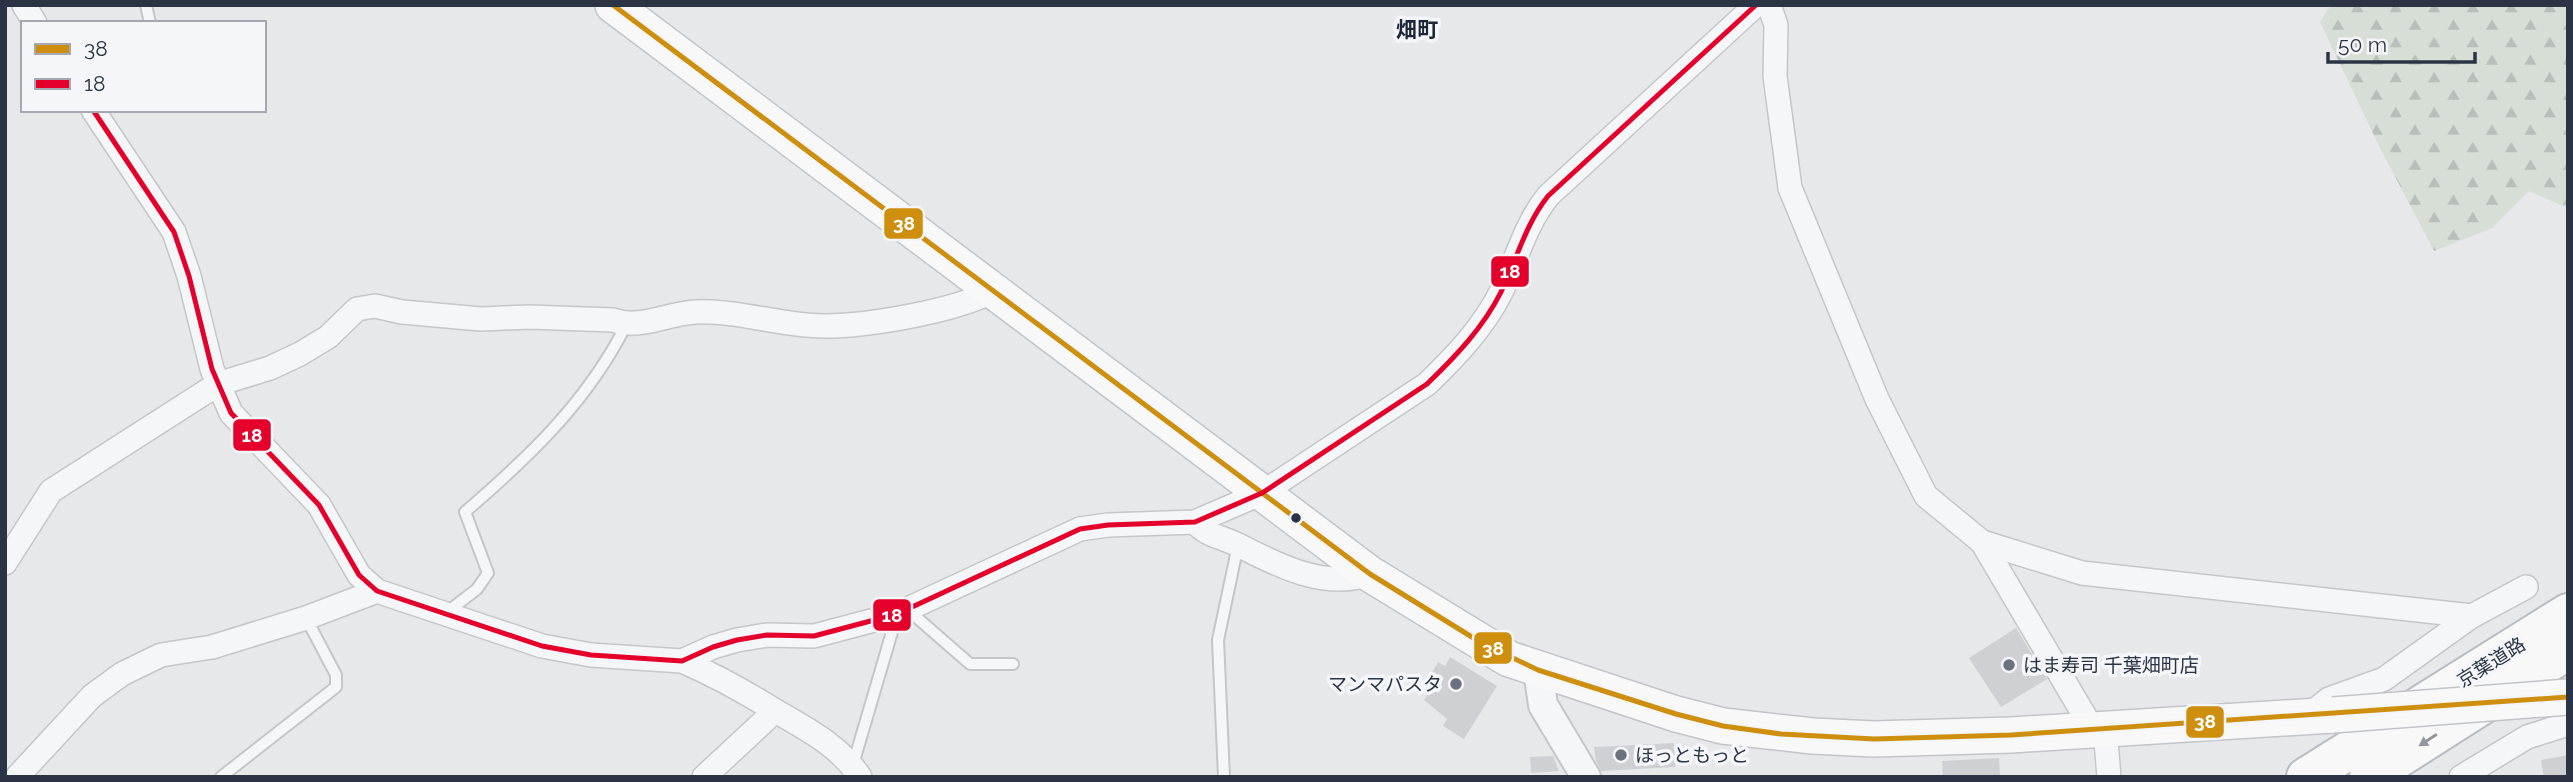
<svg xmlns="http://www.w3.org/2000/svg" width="2573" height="782" font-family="Raleway,'Noto Sans JP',sans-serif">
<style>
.forest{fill:url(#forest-firs)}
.building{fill:#ced0d3}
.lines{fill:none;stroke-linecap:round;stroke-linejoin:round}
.service-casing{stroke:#c4c6c8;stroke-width:14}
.minor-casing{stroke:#c4c6c8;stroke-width:26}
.tertiary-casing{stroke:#c4c6c8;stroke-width:32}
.primary-casing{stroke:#c2c5c8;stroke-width:38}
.motorway-casing{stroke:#b8bbbf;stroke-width:42}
.service{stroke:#f5f6f7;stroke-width:10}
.minor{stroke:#f5f6f7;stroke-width:23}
.tertiary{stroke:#f5f6f7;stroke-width:28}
.primary{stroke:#f8f8f8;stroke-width:35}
.motorway{stroke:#f8f8f8;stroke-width:38}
.primary-bridge-casing{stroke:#c2c5c8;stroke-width:38;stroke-linecap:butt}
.primary-bridge{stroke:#f8f8f8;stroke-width:35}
.bus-1-casing{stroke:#f4f6f9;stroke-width:10}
.bus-2-casing{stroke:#f4f6f9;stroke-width:10}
.bus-1{stroke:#ce8f0e;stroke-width:5}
.bus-2{stroke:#e4002b;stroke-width:5}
.oneway{fill:#92969e}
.bus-dot{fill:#2b3445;stroke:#f4f6f9;stroke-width:2.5}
.poi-dot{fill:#6c737f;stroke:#f4f6f9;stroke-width:2.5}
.labels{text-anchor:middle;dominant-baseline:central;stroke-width:7;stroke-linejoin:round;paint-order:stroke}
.street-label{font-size:19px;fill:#2b3445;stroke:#f4f6f9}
.poi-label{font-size:19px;fill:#2b3445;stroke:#f4f6f9;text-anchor:start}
.neighbourhood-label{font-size:21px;font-weight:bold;fill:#1d2536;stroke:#f4f6f9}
.line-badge{stroke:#f4f6f9;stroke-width:2.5}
.badge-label{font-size:19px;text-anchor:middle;font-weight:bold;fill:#fff}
</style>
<defs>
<pattern id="forest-firs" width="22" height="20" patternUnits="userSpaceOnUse" patternTransform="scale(1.75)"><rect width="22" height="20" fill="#d6ded6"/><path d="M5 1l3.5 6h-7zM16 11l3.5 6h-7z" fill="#b8bfb9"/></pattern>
</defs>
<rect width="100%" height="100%" fill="#e6e8ea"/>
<polygon class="forest" points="2331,5 2568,5 2568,208 2529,191 2492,228 2434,251 2379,146 2320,22"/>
<g class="building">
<polygon points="2016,628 2047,679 2001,707 1969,658"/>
<polygon points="1450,657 1497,686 1464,739 1443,726 1447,719 1424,700 1435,682 1429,678 1438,662 1445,666"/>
<polygon points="1674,743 1675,767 1601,771 1596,761 1594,747"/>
<polygon points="2568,755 2568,777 2544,777 2541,760"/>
<polygon points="1553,756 1559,771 1531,773 1530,757"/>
<polygon points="1999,758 2000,777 1943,777 1942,761"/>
</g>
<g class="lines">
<defs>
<g id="service">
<polyline points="146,5 150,23"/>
<polyline points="907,609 970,664 1013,664"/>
<path d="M 446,613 L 477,589 L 488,573 L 465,512 C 529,457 588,401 626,325"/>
<polyline points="852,768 897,615"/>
<polyline points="221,777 336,687 336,675 306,618"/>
<polyline points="1224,777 1218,640 1238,545"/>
</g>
<g id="minor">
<polyline points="24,5 35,23"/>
<polyline points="1769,5 1776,25 1775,76 1790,188 1877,399 1926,496 1982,542 2093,730"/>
<path d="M 93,110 L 174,232 L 189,276 L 212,369 L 231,413 L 319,505 L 359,575 L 377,591 L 542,646 L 591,655 L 682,661 L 713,647 L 737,640 L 767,635 L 814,636 L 897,614 L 1080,529 L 1108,525 L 1195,522 L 1262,493 L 1427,384 C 1455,357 1483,328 1501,292 C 1517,259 1525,225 1548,196 L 1756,5"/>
<path d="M 1195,522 C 1206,536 1223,537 1238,545 C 1277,565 1325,590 1370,574"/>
<polyline points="1982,542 2082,573 2472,616"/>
<path d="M 5,563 L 51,491 L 218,384 L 270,368 L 300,354 L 328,337 L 357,309 L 375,306 L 402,312 L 481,319 L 529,317 L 613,320 C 640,330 668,313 696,312 C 739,310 781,326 824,326 C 869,326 956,311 995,290"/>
<path d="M 682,661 C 717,676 742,690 774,710 C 806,729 839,745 860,777"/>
<polyline points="2310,714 2329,699 2384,679 2472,616 2526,587"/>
<polyline points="2105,729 2109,777"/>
<polyline points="17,777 92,696 122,674 161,655 212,647 306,618 377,591"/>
<polyline points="704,777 775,711"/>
<polyline points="2461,777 2527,737 2568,724"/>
</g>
<polyline id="tertiary" points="1538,670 1543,705 1586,777"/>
<polyline id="primary" points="613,5 1370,574 1509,659 1676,714 1723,726 1813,736 1874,739 2011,735 2333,715"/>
<g id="motorway">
<polyline points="2306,777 2568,613"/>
<polyline points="2369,777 2568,650"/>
</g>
</defs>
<use href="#service" class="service-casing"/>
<use href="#minor" class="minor-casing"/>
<use href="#tertiary" class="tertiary-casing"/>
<use href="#primary" class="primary-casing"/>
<use href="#motorway" class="motorway-casing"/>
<use href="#service" class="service"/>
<use href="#minor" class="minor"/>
<use href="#tertiary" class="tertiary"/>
<use href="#primary" class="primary"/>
<use href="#motorway" class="motorway"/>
<defs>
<polyline id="primary-bridge" points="2333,715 2568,697"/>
</defs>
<use href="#primary-bridge" class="primary-bridge-casing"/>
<use href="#primary-bridge" class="primary-bridge"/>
<defs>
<polyline id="bus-1" points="613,5 1370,574 1480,642 1538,670 1676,714 1723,726 1781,734 1874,739 2011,735 2568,697"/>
<path id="bus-2" d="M 93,110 L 174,232 L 189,276 L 212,369 L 231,413 L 319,505 L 359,575 L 377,591 L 542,646 L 591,655 L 682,661 L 713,647 L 737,640 L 767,635 L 814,636 L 897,614 L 1080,529 L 1108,525 L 1195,522 L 1262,493 L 1427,384 C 1455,357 1483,328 1501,292 C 1517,259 1525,225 1548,196 L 1756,5"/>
</defs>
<use href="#bus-1" class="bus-1-casing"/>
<use href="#bus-2" class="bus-2-casing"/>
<use href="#bus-1" class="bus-1"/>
<use href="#bus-2" class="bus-2"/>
</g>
<defs><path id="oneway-solid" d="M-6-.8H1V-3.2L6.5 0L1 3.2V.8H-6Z" transform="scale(1.75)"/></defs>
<use class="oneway" href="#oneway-solid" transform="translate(2428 740) rotate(147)"/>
<circle class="bus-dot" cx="1296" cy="518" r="6"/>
<g class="poi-dot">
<circle cx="2009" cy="665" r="7"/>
<circle cx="1456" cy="684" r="7"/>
<circle cx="1621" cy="755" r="7"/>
</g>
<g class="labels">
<g class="street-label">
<text transform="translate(2491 662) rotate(-32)">京葉道路</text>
</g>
<g class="poi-label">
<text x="2023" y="665">はま寿司 千葉畑町店</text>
<text x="1442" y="684" text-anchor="end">マンマパスタ</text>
<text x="1635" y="755">ほっともっと</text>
</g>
<g class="neighbourhood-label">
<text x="1417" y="29">畑町</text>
</g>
</g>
<g class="line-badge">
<rect x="883" y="207" width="41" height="33" rx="7" fill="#ce8f0e"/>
<rect x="1490" y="255" width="40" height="33" rx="7" fill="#e4002b"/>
<rect x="232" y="418" width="40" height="34" rx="7" fill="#e4002b"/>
<rect x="872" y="598" width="40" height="34" rx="7" fill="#e4002b"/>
<rect x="1473" y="631" width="40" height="34" rx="7" fill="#ce8f0e"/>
<rect x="2185" y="705" width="40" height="34" rx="7" fill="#ce8f0e"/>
</g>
<g class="badge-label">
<text x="904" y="230">38</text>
<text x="1510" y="278">18</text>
<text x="252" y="442">18</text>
<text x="892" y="622">18</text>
<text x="1493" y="655">38</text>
<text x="2205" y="728">38</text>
</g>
<rect width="2573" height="782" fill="none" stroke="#2b3445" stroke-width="14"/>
<rect x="21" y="21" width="245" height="91" fill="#f4f6f9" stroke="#a4a8b1" stroke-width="2"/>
<rect x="35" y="44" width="35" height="10" fill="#ce8f0e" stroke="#a4a8b1" stroke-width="2"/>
<text x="84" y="56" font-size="21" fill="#2b3445">38</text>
<rect x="35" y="79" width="35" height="10" fill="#e4002b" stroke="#a4a8b1" stroke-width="2"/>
<text x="84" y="91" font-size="21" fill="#2b3445">18</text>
<path d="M2328 52v10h147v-10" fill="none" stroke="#2b3445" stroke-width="3.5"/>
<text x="2338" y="52" font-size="21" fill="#2b3445" stroke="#f4f6f9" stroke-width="5" paint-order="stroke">50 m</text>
</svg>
